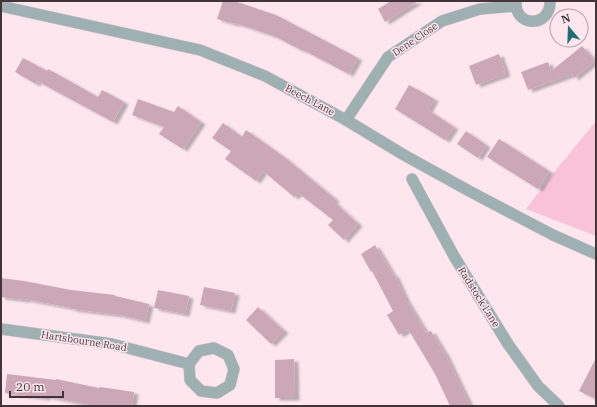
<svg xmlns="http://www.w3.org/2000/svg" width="597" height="407" font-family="'IBM Plex Serif',serif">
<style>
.green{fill:#f8c2d7}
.building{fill:#cca7b5;filter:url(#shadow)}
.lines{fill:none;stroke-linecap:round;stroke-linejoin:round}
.minor-casing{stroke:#d8c2ca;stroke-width:12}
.tertiary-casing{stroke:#d8c2ca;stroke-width:12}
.minor{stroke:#9eb0b2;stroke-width:11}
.tertiary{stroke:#9eb0b2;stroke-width:11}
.labels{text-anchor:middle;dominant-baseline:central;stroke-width:3;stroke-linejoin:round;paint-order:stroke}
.street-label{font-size:10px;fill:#43343a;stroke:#fde6ee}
</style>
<defs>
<filter id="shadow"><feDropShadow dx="4.5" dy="2.5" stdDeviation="1" flood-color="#0004"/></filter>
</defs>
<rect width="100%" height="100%" fill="#fde6ee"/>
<polygon class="green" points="596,121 596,236 526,209 556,170"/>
<g class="building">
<polygon points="223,1 234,1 276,15 358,58 349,74 303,50 303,51 274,36 235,23 235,24 217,19"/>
<polygon points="391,1 418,1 385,22 378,9"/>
<polygon points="582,46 595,61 574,78 572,74 528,90 521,72 548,62 551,71"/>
<polygon points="499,54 506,74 476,85 469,66"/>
<polygon points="23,58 47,71 48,69 98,97 102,90 124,102 113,122 37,81 36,84 15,72"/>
<polygon points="409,85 434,99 428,110 454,127 445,140 424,127 395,109"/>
<polygon points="138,99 174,112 178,106 201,122 183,149 159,134 164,127 132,115"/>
<polygon points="223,123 242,137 246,130 284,157 335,199 333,201 358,224 344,240 328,225 333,220 298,193 294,197 263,171 256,181 225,159 231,151 212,138"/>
<polygon points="466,131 486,145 478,158 457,144"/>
<polygon points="499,139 549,171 538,189 487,157"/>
<polygon points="375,245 393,275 394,274 406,300 426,333 431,331 445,354 470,406 450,406 435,374 408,329 399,335 387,315 393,311 372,271 371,272 361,254"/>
<polygon points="1,278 24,281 71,290 115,295 115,296 149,304 145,321 120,315 72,309 72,308 25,299 25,300 1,297"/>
<polygon points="204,287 235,293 231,311 200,305"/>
<polygon points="158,290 189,296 185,314 154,308"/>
<polygon points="258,307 284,331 271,344 246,320"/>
<polygon points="596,358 596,399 579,391"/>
<polygon points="294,359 295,398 275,398 275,360"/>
<polygon points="7,374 56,380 56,379 99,388 100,387 134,392 132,406 95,406 46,396 46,398 5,393"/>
</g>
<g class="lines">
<defs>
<g id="minor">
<path d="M 516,1 C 514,28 551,28 550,1"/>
<polyline points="346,120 388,57 442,21 480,9 516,6"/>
<polyline points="412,179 454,256 508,344 538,386 559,406"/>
<polyline points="1,329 112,344 189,364"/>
<polygon points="214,348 228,355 234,369 230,385 217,393 201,391 190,380 189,364 199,351"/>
</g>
<polyline id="tertiary" points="1,6 200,50 265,76 346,120 404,155 471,192 553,235 596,254"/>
</defs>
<use href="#minor" class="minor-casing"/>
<use href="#tertiary" class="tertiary-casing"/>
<use href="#minor" class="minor"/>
<use href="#tertiary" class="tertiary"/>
</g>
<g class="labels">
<g class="street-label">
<text transform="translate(415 39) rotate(-34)">Dene Close</text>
<text transform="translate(310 100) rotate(28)">Beech Lane</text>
<text transform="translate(479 297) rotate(58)">Radstock Lane</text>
<text transform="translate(84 341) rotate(9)">Hartsbourne Road</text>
</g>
</g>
<rect width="597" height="407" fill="none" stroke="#43343a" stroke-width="4"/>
<g transform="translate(569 28) rotate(341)"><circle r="19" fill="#fde6ee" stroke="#b39fa6"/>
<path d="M0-3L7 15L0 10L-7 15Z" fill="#226d74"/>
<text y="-6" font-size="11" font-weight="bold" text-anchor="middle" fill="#43343a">N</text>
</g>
<path d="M10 391v6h53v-6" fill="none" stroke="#43343a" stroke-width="2"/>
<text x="16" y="391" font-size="12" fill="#43343a" stroke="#fde6ee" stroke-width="3" paint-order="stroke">20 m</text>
</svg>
